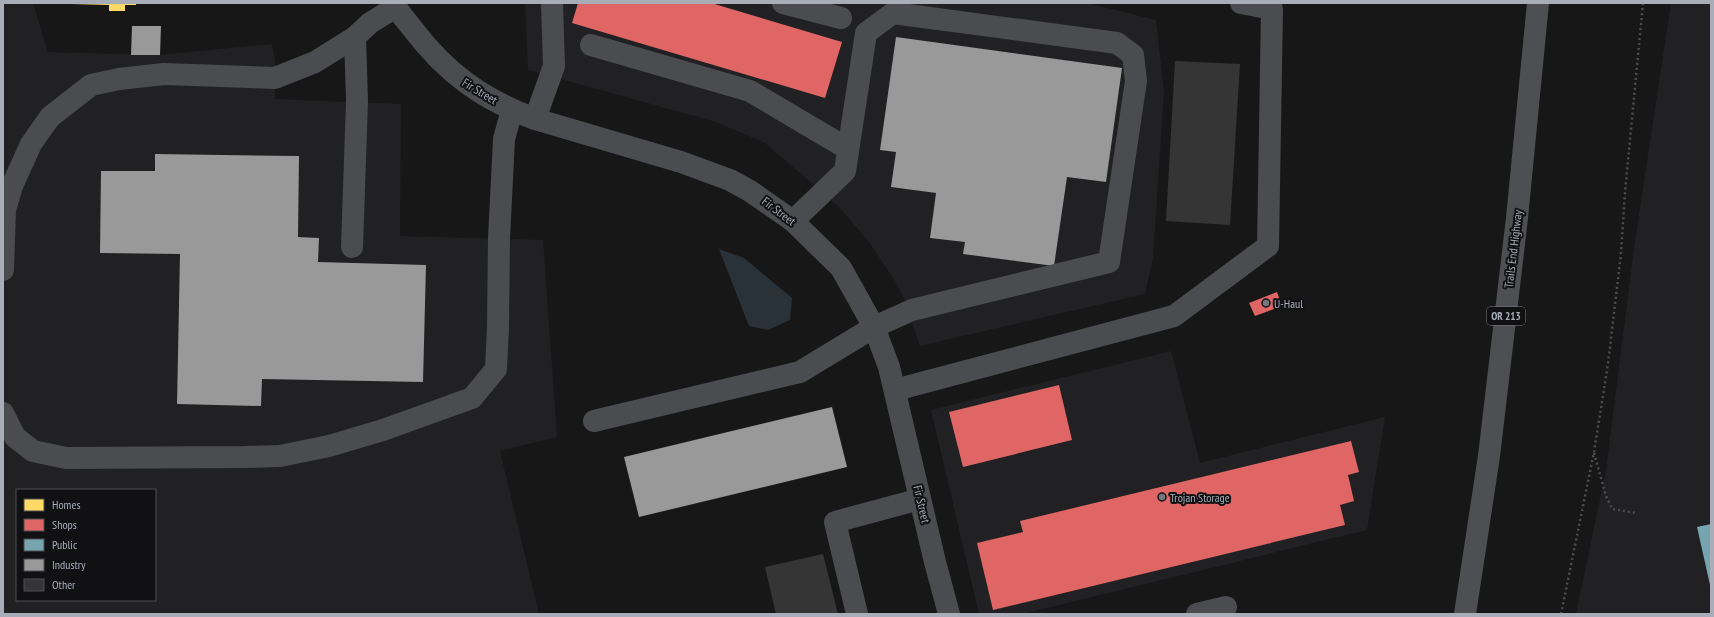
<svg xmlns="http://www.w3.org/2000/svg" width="1714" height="617" font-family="'PT Sans Narrow',sans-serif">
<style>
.built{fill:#212123;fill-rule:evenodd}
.water{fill:#2a3239}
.homes{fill:#ffd966}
.shops{fill:#e06666}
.public{fill:#76a5af}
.industry{fill:#999}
.building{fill:#353536}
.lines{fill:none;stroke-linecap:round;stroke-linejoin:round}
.path{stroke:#4d4e52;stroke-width:2.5;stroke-dasharray:2 3;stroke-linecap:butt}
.minor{stroke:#4b4c50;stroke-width:22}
.major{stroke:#4d4f52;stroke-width:22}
.poi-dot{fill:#757880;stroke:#111113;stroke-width:1.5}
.labels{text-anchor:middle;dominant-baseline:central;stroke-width:4;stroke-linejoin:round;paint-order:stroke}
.shield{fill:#111113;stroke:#7b7e86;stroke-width:1}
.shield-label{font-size:11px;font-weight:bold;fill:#a8adb8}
.street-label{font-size:12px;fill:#a8adb8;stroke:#111113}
.poi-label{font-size:12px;fill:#a8adb8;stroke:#111113;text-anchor:start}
</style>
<rect width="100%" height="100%" fill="#171717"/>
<g class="built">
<path d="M 3,3 L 33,3 L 48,52 L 160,55 L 272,44 L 275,60 L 275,99 L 401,104 L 400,236 L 543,240 L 557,437 L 500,451 L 539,614 L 3,614 ZM 17,490 L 155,490 L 155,600 L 17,600 Z"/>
<polygon points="525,3 1087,3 1156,20 1164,92 1153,258 1145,294 920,346 905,301 895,281 869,242 839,207 765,143 716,122 528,70"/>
<polygon points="1671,3 1711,3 1711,614 1576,614 1606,470 1634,248"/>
<polygon points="1171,351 1200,463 1385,417 1367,530 1022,614 979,614 931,410"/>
</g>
<polygon class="water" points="719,249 744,258 792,298 790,320 768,330 749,326"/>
<polygon class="homes" points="72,3 136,3 136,5 125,5 125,11 109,11 109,5 72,4"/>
<g class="shops">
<polygon points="578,3 711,3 842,42 825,98 572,23"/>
<polygon points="1277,292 1282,306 1255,316 1249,303"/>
<polygon points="1059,385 1072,440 963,467 949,412"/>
<polygon points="1351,441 1359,472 1348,475 1354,501 1340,505 1345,525 993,610 977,543 1023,532 1020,521"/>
</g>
<polygon class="public" points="1711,524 1711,585 1710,585 1697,527"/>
<g class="industry">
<polygon points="132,26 161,26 160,55 131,55"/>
<polygon points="896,37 1122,68 1106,182 1067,177 1054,266 963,254 965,242 930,238 936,193 891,187 896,152 880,150"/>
<polygon points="155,154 299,156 298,237 319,238 318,262 426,265 423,382 262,379 261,406 177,404 180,254 100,253 101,171 155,171"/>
<polygon points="832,407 847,467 639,517 624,457"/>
</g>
<g class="building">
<polygon points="1175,61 1240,64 1230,225 1166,221"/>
<polygon points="823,554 838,614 776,614 765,567"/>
</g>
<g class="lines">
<g class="path">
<polyline points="1594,453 1606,496 1612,509 1636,513"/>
<polyline points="1561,614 1594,452 1608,364 1621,253 1625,192 1643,3"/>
</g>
<g class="minor">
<path d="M 394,3 C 398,12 406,20 412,28 C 446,73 482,99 535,119 L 681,162 L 730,180 L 750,191 L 793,221 L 841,268 L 874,327 L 889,367 L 935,562 L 949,614"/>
<polyline points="783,3 841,18"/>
<polyline points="591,45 750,91 848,149"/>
<polyline points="535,119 554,66 552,3"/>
<polyline points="352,247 357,101 355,37"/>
<polyline points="3,270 5,210 12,186 31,144 50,117 91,85 119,79 164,74 275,78 315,62 355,37 370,23 396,7"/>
<polyline points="895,390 1174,316 1268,246 1272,9 1241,3"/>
<polyline points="3,413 15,437 33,451 66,458 244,457 280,456 329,446 383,430 472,398 496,369 498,327 499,238 504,139 512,110"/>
<polyline points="594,421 800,372 874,327 912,310 1109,262 1136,81 1133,55 1117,43 893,13 866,33 845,171 793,221"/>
<polyline points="857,614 835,522 920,499"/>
<polyline points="1197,614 1226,607"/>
</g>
<polyline class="major" points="1465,614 1489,456 1517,218 1538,3"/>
</g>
<g class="poi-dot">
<circle cx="1266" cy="303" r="4"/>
<circle cx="1162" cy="497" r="4"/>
</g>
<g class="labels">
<rect class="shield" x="1487" y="307" width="38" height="18" rx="3"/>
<g class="shield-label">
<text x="1506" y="316">OR 213</text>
</g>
<g class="street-label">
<text transform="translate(480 91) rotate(31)">Fir Street</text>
<text transform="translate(779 211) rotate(37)">Fir Street</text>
<text transform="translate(1513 249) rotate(-83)">Trails End Highway</text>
<text transform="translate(922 504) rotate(77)">Fir Street</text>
</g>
<g class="poi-label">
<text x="1274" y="303">U-Haul</text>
<text x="1170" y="497">Trojan Storage</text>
</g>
</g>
<rect width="1714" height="617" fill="none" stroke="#a8adb8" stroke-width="8"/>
<rect x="16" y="489" width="140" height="112" fill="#111113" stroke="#4d4f55"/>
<rect x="24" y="499" width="20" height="12" fill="#ffd966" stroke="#4d4f55"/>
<text x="52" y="509" font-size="12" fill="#a8adb8">Homes</text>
<rect x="24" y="519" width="20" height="12" fill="#e06666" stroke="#4d4f55"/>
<text x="52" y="529" font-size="12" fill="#a8adb8">Shops</text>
<rect x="24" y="539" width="20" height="12" fill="#76a5af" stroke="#4d4f55"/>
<text x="52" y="549" font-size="12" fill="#a8adb8">Public</text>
<rect x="24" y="559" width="20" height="12" fill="#999999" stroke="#4d4f55"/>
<text x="52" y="569" font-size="12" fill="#a8adb8">Industry</text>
<rect x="24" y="579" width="20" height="12" fill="#353536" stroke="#4d4f55"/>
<text x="52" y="589" font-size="12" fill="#a8adb8">Other</text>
</svg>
